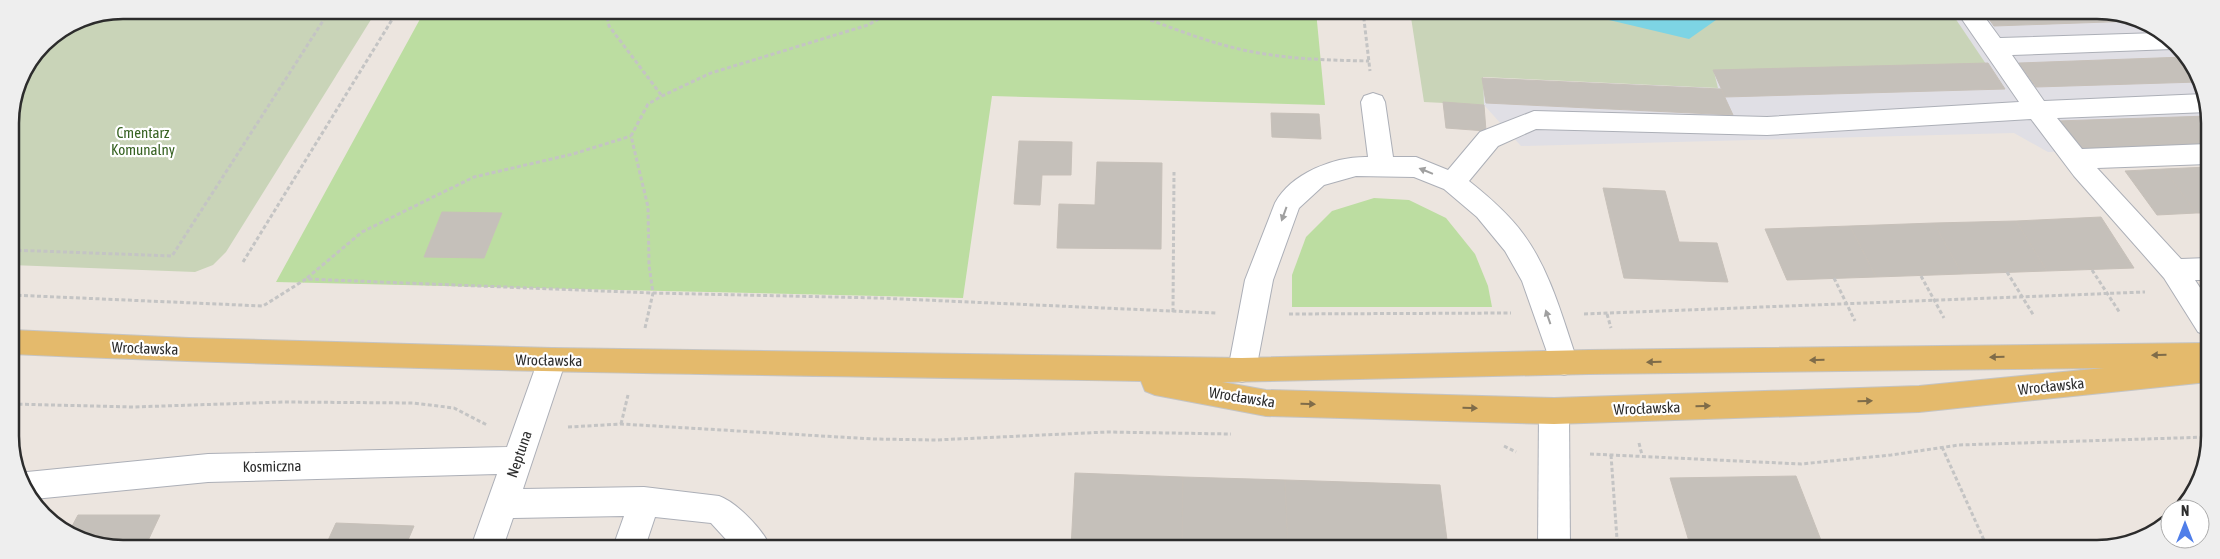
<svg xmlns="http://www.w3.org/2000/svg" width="2220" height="559" font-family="'Asap Condensed',sans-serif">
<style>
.industrial{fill:#e0dfe5}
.green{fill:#bcdda1}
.cemetery{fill:#c9d4b8}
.water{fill:#7dd4e4}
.building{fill:#c5c0ba;stroke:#c7c0b9}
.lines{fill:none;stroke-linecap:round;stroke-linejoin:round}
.minor-casing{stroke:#acafb7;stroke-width:2}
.major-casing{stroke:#c4c4c4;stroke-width:2}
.path{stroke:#c4c4c4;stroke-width:3;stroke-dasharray:4 2.5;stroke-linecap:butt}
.minor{fill:#fff;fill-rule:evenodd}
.major{fill:#e4ba6c;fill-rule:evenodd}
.oneway{fill:#a0a0a0}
.oneway2{fill:#7f6c49}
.labels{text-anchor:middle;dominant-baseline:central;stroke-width:4.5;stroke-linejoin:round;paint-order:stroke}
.park-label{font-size:15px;fill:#376222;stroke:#fff}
.street-label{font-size:15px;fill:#2c2c2c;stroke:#fff}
.rim{fill:none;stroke:#2c2c2c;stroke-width:2.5}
</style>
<rect width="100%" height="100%" fill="#ece5df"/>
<polygon class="industrial" points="1951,12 2119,12 2177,43 2208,101 2208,147 2048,152 2014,133 1521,146 1484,105 1482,78 1718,88 1713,72 1987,67"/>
<g class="green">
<polygon points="425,10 1316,11 1325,105 992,96 963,298 276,282"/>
<polygon points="1374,198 1409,200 1446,218 1475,254 1488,286 1492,307 1292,307 1292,275 1306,237 1332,211"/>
</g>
<g class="cemetery">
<polygon points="123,10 377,10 226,252 213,265 195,272 11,265 10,116 22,73 43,43 80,19"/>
<polygon points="1410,11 1951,12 1988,67 1714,72 1718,88 1483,77 1484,105 1424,102"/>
</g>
<polygon class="water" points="1603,12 1712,12 1716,20 1689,39 1609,20"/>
<g class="building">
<polygon points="1984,12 2119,12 2136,21 1994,26"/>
<polygon points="2185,57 2198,82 2036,87 2019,63"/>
<polygon points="1988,63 2005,89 1725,97 1713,70"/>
<polygon points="1482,78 1721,89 1733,115 1486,103"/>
<polygon points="1443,102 1484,105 1486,131 1446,128"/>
<polygon points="1271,113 1319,114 1321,139 1272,137"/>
<polygon points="2208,116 2208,144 2075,149 2057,121"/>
<polygon points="1019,141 1072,142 1071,175 1042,175 1040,205 1014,204"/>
<polygon points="1097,162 1162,163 1161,249 1057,248 1059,204 1095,205"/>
<polygon points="2208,167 2208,213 2196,213 2164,169"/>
<polygon points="2164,169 2196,213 2157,215 2125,171"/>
<polygon points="1603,188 1665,191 1679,242 1717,243 1728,282 1624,278"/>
<polygon points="442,212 502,213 484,258 424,257"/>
<polygon points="2101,217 2134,268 2047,271 2016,221"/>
<polygon points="2016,221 2047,271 1962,274 1934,223"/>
<polygon points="1934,223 1962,274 1876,277 1850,226"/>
<polygon points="1850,226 1876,277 1787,280 1765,229"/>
<polygon points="1075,473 1183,477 1182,548 1071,548"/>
<polygon points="1796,476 1824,548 1691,548 1670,478"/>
<polygon points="1183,477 1285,480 1288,548 1182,548"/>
<polygon points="1285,480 1440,485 1448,548 1288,548"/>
<polygon points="78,515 160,515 145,547 101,547 70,530"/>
<polygon points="336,523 414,526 405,547 325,547"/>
</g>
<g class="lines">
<defs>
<g id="minor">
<path d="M 1957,12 L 1981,12 L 2000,38 L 2158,33 L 2177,43 L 2179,47 L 2173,49 L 2012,55 L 2044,101 L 2204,94 L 2208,101 L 2208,112 L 2057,118 L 2082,149 L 2208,144 L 2208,164 L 2097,168 L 2181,259 L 2208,258 L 2208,280 L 2195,280 L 2208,300 L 2208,336 L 2198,332 L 2164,278 L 2074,176 L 2031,119 L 1767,135 L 1536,129 L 1498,146 L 1469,181 C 1489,197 1509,214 1524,235 C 1551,272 1563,320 1578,363 L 1574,372 L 1564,375 L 1554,372 L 1522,281 L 1505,251 L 1477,217 L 1444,189 L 1414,177 L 1356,176 L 1324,185 L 1299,208 L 1273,280 L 1256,370 L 1252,379 L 1242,382 L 1232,379 L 1228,370 L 1245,280 L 1275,203 C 1291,173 1335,156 1368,157 L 1361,102 L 1364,96 L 1373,93 L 1382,96 L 1385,102 L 1393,157 L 1416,157 L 1448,170 L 1480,132 L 1534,111 L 1767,117 L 2019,102 Z"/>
<path d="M 552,348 L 562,351 L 566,360 L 523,489 L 644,487 L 719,496 C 736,502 764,530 770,547 L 733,547 L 711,523 L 655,517 L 645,547 L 613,547 L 624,516 L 513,518 L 503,547 L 471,547 L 497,474 L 208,482 L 34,499 L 21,474 L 27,472 L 208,454 L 507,447 L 538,360 L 542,351 Z"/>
<polygon points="1554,398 1564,402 1569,411 1570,548 1538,548 1539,411 1544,402"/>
</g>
<path id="major" d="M 12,330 L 189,338 L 552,348 L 1242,358 L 1589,350 L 2208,343 L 2208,382 L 1919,412 L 1554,424 L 1266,416 L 1155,395 L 1145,391 L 1141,381 C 765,375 388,371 12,354 ZM 2104,368 L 1919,386 L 1554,398 L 1266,390 L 1222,382 L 1589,374 Z"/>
</defs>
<use href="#minor" class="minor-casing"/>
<use href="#major" class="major-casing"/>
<g class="path">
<polyline points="606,11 609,26 662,96"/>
<path d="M 1126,11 C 1162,24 1198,39 1235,48 C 1279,59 1324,60 1369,61"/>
<polyline points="1363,11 1370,71"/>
<polyline points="11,250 172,256 330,10"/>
<polyline points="243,262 398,10"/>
<polyline points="2092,270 2120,313"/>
<polyline points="2007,272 2034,316"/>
<polyline points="1921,276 1944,318"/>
<polyline points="307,278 362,232 474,177 573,154 631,136"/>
<polyline points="1834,278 1855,321"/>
<polyline points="11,295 263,306 306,279 653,293 879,298 1216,313"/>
<polyline points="1173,312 1174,172"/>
<polyline points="1289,314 1511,313"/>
<polyline points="1584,314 2145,292"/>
<polyline points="1607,314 1611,328"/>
<polyline points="645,328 653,293 649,265 648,207 631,136 648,104 662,96 711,73 868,25 892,11"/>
<polyline points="12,404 133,407 283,402 413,403 454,408 487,425"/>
<polyline points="621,424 628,395"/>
<polyline points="568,427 621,424 873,439 936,440 1107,432 1231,434"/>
<polyline points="1639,443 1642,455"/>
<polyline points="1504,446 1516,452"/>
<polyline points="1942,447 1988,549"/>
<polyline points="1590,454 1801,464 1891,455 1959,445 2208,437"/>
<polyline points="1611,455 1617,539 1622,548"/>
</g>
<use href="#minor" class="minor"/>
<use href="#major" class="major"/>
</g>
<defs><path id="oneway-solid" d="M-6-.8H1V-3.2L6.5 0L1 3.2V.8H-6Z" transform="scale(1.25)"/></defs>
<g class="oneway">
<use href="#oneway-solid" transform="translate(1426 171) rotate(-158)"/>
<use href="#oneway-solid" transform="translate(1284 214) rotate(110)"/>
<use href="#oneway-solid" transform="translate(1548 317) rotate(-109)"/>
</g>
<g class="oneway2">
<use href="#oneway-solid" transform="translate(2159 355) rotate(179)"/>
<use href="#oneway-solid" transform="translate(1997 357) rotate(179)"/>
<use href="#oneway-solid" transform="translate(1817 360) rotate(179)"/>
<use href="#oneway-solid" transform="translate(1654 362) rotate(179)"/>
<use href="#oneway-solid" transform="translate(1865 401) rotate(-2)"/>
<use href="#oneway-solid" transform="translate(1308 404) rotate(2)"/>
<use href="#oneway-solid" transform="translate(1703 406) rotate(-2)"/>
<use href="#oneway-solid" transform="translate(1470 408) rotate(2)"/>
</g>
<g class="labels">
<g class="park-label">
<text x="143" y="132">Cmentarz<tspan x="143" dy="17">Komunalny</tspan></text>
</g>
<g class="street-label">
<text transform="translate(145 348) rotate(2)">Wrocławska</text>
<text transform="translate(549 360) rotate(1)">Wrocławska</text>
<text transform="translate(2051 386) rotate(-6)">Wrocławska</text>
<text transform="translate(1242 397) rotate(9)">Wrocławska</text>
<text transform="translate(1647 408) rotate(-2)">Wrocławska</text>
<text transform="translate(519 454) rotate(-71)">Neptuna</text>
<text transform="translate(272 466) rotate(-1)">Kosmiczna</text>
</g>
</g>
<path d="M0 0H2220V559H0ZM123 19H2097A104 104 0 0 1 2201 123V436A104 104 0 0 1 2097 540H123A104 104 0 0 1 19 436V123A104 104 0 0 1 123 19Z" fill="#eee" fill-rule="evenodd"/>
<path class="rim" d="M123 19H2097A104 104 0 0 1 2201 123V436A104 104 0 0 1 2097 540H123A104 104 0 0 1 19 436V123A104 104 0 0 1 123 19Z"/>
<g transform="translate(2185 524)"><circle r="24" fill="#ffffff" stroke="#ababab"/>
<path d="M0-4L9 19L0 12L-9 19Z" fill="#4f7ee9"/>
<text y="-8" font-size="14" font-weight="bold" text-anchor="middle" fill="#2c2c2c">N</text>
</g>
</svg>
